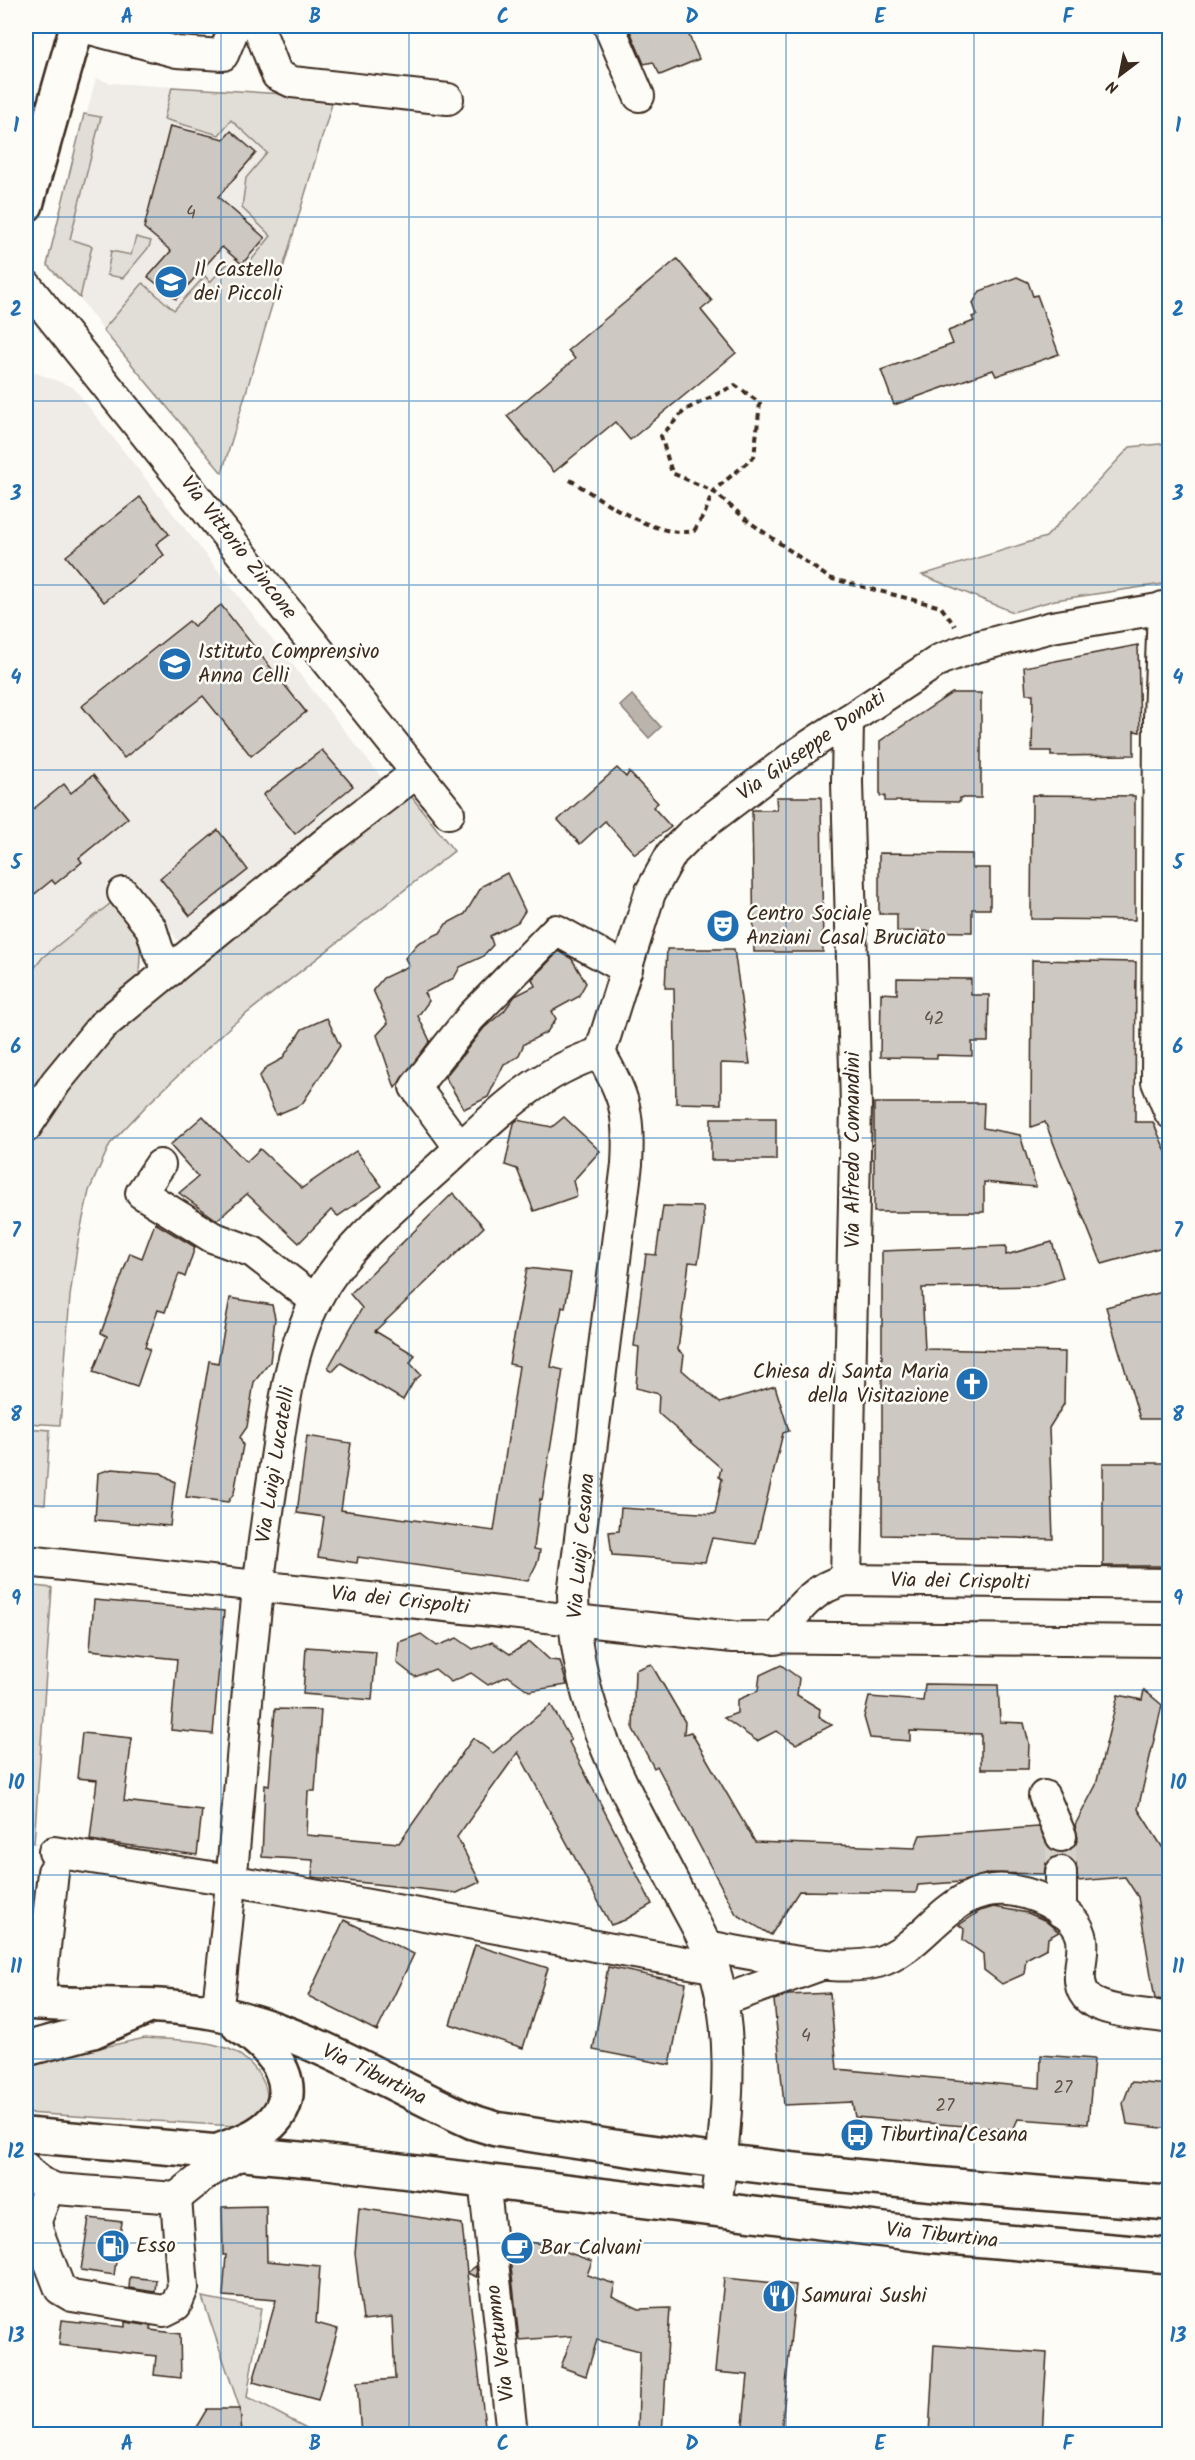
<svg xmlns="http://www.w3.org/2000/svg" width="1195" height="2460" font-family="Kalam,sans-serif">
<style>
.built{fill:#efece7}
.green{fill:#e1ded7;stroke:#8e847a;stroke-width:1.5}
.water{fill:#bbb4ad;stroke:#887d74;stroke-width:1.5}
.building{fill:#cdc8c2;stroke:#3b2a1e;stroke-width:1.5}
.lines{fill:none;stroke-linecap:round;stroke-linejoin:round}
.minor-tunnel{stroke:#d6d2cc;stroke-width:30;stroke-dasharray:30 15;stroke-linecap:butt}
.minor-casing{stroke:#3b2a1e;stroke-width:34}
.major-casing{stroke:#3b2a1e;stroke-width:38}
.path{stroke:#3b2a1e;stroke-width:4;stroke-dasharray:6 4.5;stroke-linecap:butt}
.minor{stroke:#fdfcf7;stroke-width:30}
.major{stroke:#fdfcf7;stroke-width:33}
.grid{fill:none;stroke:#1f6fb2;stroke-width:1.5;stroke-opacity:0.55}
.labels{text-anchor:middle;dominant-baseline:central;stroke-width:5;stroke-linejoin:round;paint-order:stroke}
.number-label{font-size:18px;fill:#605247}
.poi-label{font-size:21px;fill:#3b2a1e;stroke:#fdfcf7;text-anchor:start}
.street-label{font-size:21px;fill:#3b2a1e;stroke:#fdfcf7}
.neatline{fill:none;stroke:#1f6fb2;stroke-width:2}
.grid-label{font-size:20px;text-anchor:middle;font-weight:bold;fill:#1f6fb2}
</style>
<rect width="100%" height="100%" fill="#fdfcf7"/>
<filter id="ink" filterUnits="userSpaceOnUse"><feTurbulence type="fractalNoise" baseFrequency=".0167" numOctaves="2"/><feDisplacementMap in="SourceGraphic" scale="12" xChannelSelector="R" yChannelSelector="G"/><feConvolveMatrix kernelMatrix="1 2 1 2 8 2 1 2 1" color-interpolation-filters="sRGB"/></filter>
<g filter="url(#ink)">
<g class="built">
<polygon points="96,78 110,83 334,97 222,473 103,330 80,299 47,265"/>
<polygon points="26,369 73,387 386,783 181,945 135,884 43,957 26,979"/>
</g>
<g class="green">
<polygon points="172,87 334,97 222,473 103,330 143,283 174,310 205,276 210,282 228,263 241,273 271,236 242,208 246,178 267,153 231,120 219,135 164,119"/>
<polygon points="84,114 101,117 70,239 92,246 80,298 47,265"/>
<polygon points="136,237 151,241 149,247 123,278 107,275 111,251 131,255"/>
<polygon points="1169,443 1169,583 1055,600 1013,612 922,575 1046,537 1130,447"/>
<polygon points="408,792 454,851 232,1025 148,1104 110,1144 89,1191 78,1241 70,1296 60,1425 26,1423 26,979 43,957 111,903 141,938 139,975 156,993"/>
<polygon points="26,1428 50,1430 45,1504 26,1502"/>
<polygon points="26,1585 52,1588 34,1843 26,1842"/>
<path d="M 145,2038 C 172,2040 203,2039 229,2049 C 253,2059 283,2095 256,2117 C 248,2123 245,2126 235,2126 L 26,2113 L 26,2064 Z"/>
<polygon points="202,2297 261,2308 247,2397 318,2434 242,2434 240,2409"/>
</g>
<polygon class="water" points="632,695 661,727 649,738 620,706"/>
<g class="building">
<polygon points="628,26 685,26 699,59 660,75 653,62 644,64"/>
<polygon points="170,126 224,139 231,131 256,153 218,197 265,238 242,264 222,247 176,299 148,277 171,251 144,228"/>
<polygon points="677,259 712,301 701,310 736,353 630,440 615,422 554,472 507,416 575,359 568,350"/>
<polygon points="1017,277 1028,282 1033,296 1037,295 1059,354 996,376 993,370 894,405 881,370 953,344 948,331 974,321 972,317 977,315 973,303 980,291"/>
<polygon points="140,497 169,534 156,544 164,555 104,602 66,556"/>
<polygon points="221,605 306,712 251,756 203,696 124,758 82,706 189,621 194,626"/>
<polygon points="1138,645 1140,732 1134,731 1134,755 1051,756 1051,751 1032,751 1033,694 1026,694 1024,667"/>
<polygon points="952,693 981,693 981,798 960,798 960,802 885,801 885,796 880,796 880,741"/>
<polygon points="322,750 353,786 295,834 263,795"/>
<polygon points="617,768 626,777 629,772 658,803 653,807 671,827 635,854 605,821 580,844 558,820"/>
<polygon points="93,775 128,818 79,858 82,862 55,884 52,880 26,901 26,815 64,784 71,793"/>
<polygon points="1032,795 1135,796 1135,920 1031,919"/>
<polygon points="776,797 821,797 823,952 754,952 752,810 777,810"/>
<polygon points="218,830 248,870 190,916 160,878"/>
<polygon points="879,853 972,854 972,868 990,868 990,909 972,909 972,932 897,931 897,914 879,914"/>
<polygon points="507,873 525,911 518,922 490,936 493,945 482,957 460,967 454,978 424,993 429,1001 418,1016 430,1041 395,1088 377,1035 388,1023 373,990 383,978 409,966 405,958 418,943 440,933 446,924 465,914 482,886"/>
<polygon points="667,949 734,949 750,1064 721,1063 721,1104 676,1103 674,988 665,988"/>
<polygon points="559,951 572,959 586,983 578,997 552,1011 556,1019 547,1032 524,1044 518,1057 504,1064 488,1097 464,1109 445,1077 484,1028 504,1011 515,996 535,986 532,979"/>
<polygon points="1032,960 1136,962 1135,1122 1153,1122 1170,1161 1170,1245 1102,1264 1045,1122 1031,1127"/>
<polygon points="897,978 971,979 971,995 989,995 988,1042 972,1042 972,1056 937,1055 937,1058 880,1057 881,993 897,994"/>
<polygon points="327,1018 340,1046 302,1104 276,1115 259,1077 267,1067 282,1059 302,1029"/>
<polygon points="874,1103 984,1103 983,1128 1020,1135 1036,1187 984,1182 984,1212 874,1212"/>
<polygon points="203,1116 246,1162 260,1149 302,1188 356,1151 382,1186 338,1216 331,1210 299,1243 247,1194 217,1220 179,1193 198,1177 170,1145"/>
<polygon points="564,1117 600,1151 573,1181 577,1196 534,1211 517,1169 505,1165 514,1123 517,1120 552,1127"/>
<rect x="711" y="1118" width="65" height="42"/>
<polygon points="453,1193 484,1227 375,1331 415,1355 410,1363 421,1375 414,1381 403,1400 341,1363 333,1371 328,1368 362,1308 350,1294"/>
<polygon points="663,1206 703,1207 704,1224 698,1263 689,1262 678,1350 684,1355 682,1370 720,1403 775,1386 789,1431 783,1433 756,1544 712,1538 705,1562 612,1555 609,1532 619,1531 621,1508 715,1514 722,1479 719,1477 721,1468 658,1413 659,1394 636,1388 639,1347 634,1346 646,1254 656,1255"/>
<polygon points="155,1223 195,1247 185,1277 179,1274 165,1312 158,1310 145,1347 150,1349 137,1387 93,1372 107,1336 101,1333 130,1253 142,1258"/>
<polygon points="1052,1242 1063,1278 1036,1286 922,1288 925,1349 1065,1352 1064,1404 1049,1428 1053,1539 882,1535 882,1251 1006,1246 1006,1255"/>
<polygon points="527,1268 571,1273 565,1308 562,1307 551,1367 563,1370 542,1500 540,1499 534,1549 540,1550 538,1561 528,1581 358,1557 357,1563 318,1557 324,1517 297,1513 307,1436 351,1443 341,1510 494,1531 519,1366 509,1364"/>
<polygon points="1170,1290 1170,1419 1140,1419 1106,1307"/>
<polygon points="230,1298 272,1305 275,1318 270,1362 254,1382 247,1427 240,1437 243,1445 234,1493 228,1502 186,1497 209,1361 218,1363"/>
<rect x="1103" y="1463" width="67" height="103"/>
<polygon points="112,1469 161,1473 175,1482 170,1526 95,1520 98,1473"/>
<polygon points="94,1600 224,1611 213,1734 171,1730 177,1659 90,1650"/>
<polygon points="421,1634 437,1646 457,1638 473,1649 492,1642 510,1654 530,1642 550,1660 560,1661 567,1685 529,1691 508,1676 488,1685 471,1673 451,1682 435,1669 415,1677 397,1663 399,1642"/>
<polygon points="306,1647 376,1652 372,1700 303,1694"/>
<polygon points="651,1664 685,1722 684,1734 691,1732 755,1842 915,1848 920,1835 1039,1827 1050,1849 1058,1853 1067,1852 1075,1846 1078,1838 1075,1825 1096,1785 1118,1695 1142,1700 1144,1690 1162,1705 1138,1809 1170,1859 1170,2000 1155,1999 1138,1897 1125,1877 1078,1881 1076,1863 1062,1855 1053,1857 1046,1863 1044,1874 989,1873 961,1882 918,1885 916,1893 799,1891 771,1935 736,1914 657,1766 654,1768 633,1729 635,1670"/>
<polygon points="781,1665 799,1678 797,1695 820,1709 819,1717 832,1725 796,1744 776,1731 757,1741 724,1718 737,1713 737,1700 758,1691 760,1675"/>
<polygon points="925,1684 998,1685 1000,1722 1024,1723 1029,1743 1028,1769 981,1769 981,1734 910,1731 910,1741 870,1738 864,1717 869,1697 923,1701"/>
<polygon points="551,1705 571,1740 569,1742 652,1904 625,1920 611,1925 518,1752 457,1837 480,1882 457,1893 312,1877 313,1860 262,1857 265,1785 269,1786 275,1709 321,1710 315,1791 308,1791 306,1835 399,1843 473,1738 493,1753"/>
<polygon points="82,1733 132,1738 124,1801 202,1810 197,1855 90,1840 97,1780 77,1778"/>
<polygon points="994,1907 1028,1913 1044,1920 1059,1932 1048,1938 1047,1948 1026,1959 1024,1974 1002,1984 984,1970 983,1954 963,1940 964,1929 959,1925 980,1911"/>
<polygon points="344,1920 414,1954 377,2031 308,1996"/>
<polygon points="475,1945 548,1968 523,2048 450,2024"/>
<polygon points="608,1967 686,1983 670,2065 593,2050"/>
<polygon points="830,1993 837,2069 1040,2088 1041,2055 1094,2059 1088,2124 1018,2119 1013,2130 855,2117 852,2102 784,2105 774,2000 788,1995"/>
<polygon points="1131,2082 1170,2085 1170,2129 1127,2124 1123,2103"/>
<polygon points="266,2206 267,2261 320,2266 316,2323 338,2329 318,2400 253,2382 276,2300 223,2296 226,2255 223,2255 222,2207"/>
<polygon points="359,2208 462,2224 467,2273 476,2266 477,2277 467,2273 486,2434 361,2434 357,2382 395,2379 392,2317 363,2320 355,2253"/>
<polygon points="89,2218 122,2222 114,2275 81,2270"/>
<polygon points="508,2240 544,2244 592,2261 587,2275 615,2284 612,2296 639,2309 670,2308 662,2434 638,2434 640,2351 597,2340 586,2376 561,2367 572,2336 519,2340"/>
<polygon points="130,2277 156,2280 155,2292 129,2288"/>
<polygon points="724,2278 796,2285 781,2434 742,2434 748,2375 715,2372"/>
<polygon points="62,2320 125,2327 125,2322 151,2326 151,2330 180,2334 181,2378 154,2375 156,2356 59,2345"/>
<polygon points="934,2345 1047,2353 1042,2434 929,2434"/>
<polygon points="207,2409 240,2409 242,2434 192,2434"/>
</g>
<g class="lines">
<polyline class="minor-tunnel" points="1061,1836 1061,1872"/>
<defs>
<g id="minor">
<polyline points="79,26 177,52 223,55 235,26"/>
<polyline points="258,26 277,75 292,82 448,99"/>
<polyline points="609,26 639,96"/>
<polyline points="26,285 449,813"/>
<polyline points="1163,607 1159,718 1157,1082 1170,1113"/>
<polyline points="123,893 151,928 158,950 170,971"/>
<path d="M 600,1053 C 625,1096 630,1114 627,1164 L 573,1594 C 574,1714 629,1794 681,1897 C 689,1913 699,1929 706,1946 C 741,2028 725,2124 716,2210"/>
<polyline points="600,1053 650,893 672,853 692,833 795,755 941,659 972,648 1052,627 1170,607"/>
<polyline points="26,1127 56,1082 102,1026 330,839 416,773"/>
<polyline points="452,1137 415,1087 471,1017 556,930 627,969"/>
<polyline points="160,1165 141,1193 212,1237 253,1252 316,1301"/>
<polyline points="26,1561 733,1637 1170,1641"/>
<polyline points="846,1580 856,1105 847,782 848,720"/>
<path d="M 775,1639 C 795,1613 812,1587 846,1580 L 1170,1584"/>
<polyline points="1044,1796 1061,1836"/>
<polyline points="54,1852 230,1880 712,1967"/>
<polyline points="1061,1912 1061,1872"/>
<path d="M 706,1946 C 750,1953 836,1974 878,1962 C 929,1947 950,1879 1015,1891 C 1038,1895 1077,1912 1082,1939 C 1085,1959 1071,1984 1090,2000 C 1106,2013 1148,2014 1170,2018"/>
<polyline points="721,2001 821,1965"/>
<polyline points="39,2004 53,1872"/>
<path d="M 217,2013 C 240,1835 245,1655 273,1478 C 283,1416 288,1348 321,1291 C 351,1240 404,1200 447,1160 C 493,1117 539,1071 600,1053"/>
<polyline points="26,2168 40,2182 56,2189 176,2198 206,2174 242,2153"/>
<polyline points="484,2180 512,2434"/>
<polyline points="49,2187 36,2221 38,2232 60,2289 72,2296 164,2311 176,2305 183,2288 176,2198"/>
</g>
<g id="major">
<polyline points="26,205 77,26"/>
<path d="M 26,2002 C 90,2008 153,2000 217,2013 C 308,2031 389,2085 473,2122 L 496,2129 C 719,2166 945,2187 1170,2203"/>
<polyline points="26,2049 93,2031 143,2009"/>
<polyline points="26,2135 311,2160 926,2235 1170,2256"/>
<path d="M 221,2150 C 237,2144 254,2138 267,2127 C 309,2092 274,2047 239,2026"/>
</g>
</defs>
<use href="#minor" class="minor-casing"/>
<use href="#major" class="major-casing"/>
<path class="path" d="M 570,480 C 603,500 655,539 694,531 L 705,513 L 713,491 L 754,457 L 760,403 L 735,385 L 685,410 L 661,436 L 672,473 L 713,491 L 748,521 L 829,578 L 941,607 L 955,626"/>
<use href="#minor" class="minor"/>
<use href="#major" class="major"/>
</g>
</g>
<path class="grid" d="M 221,26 L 221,2434M 409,26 L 409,2434M 598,26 L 598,2434M 786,26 L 786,2434M 974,26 L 974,2434M 26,217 L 1170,217M 26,401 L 1170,401M 26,585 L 1170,585M 26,770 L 1170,770M 26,954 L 1170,954M 26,1138 L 1170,1138M 26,1322 L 1170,1322M 26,1506 L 1170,1506M 26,1690 L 1170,1690M 26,1875 L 1170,1875M 26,2059 L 1170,2059M 26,2243 L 1170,2243"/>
<defs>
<symbol id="school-disc" viewBox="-11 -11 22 22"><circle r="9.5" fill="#1f6fb2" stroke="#fdfcf7"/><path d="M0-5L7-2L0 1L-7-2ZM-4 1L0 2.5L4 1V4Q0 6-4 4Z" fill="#fff"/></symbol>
<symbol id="theatre-disc" viewBox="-11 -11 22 22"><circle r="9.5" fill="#1f6fb2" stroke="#fdfcf7"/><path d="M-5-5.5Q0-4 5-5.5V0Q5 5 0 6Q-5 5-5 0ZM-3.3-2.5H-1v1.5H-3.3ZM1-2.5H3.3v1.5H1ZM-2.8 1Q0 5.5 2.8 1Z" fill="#fff"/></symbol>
<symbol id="church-disc" viewBox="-11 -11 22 22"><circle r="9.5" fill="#1f6fb2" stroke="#fdfcf7"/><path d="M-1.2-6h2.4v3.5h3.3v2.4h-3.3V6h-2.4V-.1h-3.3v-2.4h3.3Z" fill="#fff"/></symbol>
<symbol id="bus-disc" viewBox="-11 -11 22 22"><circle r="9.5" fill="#1f6fb2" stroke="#fdfcf7"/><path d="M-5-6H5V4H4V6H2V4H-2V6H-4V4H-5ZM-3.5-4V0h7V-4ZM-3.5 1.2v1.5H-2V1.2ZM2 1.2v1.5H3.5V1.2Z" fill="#fff"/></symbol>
<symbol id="fuel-disc" viewBox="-11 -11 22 22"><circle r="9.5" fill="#1f6fb2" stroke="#fdfcf7"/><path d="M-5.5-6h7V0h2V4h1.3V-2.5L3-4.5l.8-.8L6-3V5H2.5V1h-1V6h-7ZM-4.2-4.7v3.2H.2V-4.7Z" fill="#fff"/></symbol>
<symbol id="cafe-disc" viewBox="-11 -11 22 22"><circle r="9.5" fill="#1f6fb2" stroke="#fdfcf7"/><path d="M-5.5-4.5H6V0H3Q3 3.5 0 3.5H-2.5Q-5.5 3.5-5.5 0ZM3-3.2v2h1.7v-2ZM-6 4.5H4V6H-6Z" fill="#fff"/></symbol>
<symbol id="restaurant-disc" viewBox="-11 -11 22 22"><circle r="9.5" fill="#1f6fb2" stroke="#fdfcf7"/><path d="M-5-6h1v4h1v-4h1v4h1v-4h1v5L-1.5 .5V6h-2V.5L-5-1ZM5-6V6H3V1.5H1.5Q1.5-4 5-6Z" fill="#fff"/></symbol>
</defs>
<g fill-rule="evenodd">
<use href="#school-disc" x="152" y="263" width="38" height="38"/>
<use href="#school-disc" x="156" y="645" width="38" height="38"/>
<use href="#theatre-disc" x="704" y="907" width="38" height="38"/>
<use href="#church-disc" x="953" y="1365" width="38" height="38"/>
<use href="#bus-disc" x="838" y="2116" width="38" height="38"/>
<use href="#fuel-disc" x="94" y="2227" width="38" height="38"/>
<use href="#cafe-disc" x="498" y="2229" width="38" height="38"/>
<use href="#restaurant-disc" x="760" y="2277" width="38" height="38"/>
</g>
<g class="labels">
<g class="number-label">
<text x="191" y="213">4</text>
<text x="934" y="1019">42</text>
<text x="806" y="2036">4</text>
<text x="1063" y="2088">27</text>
<text x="945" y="2106">27</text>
</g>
<g class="poi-label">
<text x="194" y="270">Il Castello<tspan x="194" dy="24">dei Piccoli</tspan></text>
<text x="198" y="652">Istituto Comprensivo<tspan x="198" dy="24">Anna Celli</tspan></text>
<text x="746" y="914">Centro Sociale<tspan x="746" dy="24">Anziani Casal Bruciato</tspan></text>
<text x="949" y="1372" text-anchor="end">Chiesa di Santa Maria<tspan x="949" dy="24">della Visitazione</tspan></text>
<text x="880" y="2135">Tiburtina/Cesana</text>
<text x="136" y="2246">Esso</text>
<text x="540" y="2248">Bar Calvani</text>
<text x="802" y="2296">Samurai Sushi</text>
</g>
<g class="street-label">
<text transform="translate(238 548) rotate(52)">Via Vittorio Zincone</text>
<text transform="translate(812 746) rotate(-35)">Via Giuseppe Donati</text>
<text transform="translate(853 1150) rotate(-90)">Via Alfredo Comandini</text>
<text transform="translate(276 1465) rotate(-81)">Via Luigi Lucatelli</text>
<text transform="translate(582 1546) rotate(-85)">Via Luigi Cesana</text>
<text transform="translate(960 1582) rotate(1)">Via dei Crispolti</text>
<text transform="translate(400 1601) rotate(6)">Via dei Crispolti</text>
<text transform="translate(374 2075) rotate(26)">Via Tiburtina</text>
<text transform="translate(942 2236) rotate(6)">Via Tiburtina</text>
<text transform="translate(501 2343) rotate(-97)">Via Vertumno</text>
</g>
</g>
<rect width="1195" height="2460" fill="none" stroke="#fdfcf7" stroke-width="66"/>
<g transform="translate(1120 75) rotate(212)" stroke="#fdfcf7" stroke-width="4.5" paint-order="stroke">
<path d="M0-4.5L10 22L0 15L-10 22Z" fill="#3b2a1e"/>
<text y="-9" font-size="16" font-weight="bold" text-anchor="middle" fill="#3b2a1e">N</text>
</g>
<rect x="33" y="33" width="1129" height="2394" class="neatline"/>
<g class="grid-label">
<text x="127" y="23">A</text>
<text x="315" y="23">B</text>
<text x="503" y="23">C</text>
<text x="692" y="23">D</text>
<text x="880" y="23">E</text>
<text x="1068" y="23">F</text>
<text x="16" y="132">1</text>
<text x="1178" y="132">1</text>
<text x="16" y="316">2</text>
<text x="1178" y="316">2</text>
<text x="16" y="500">3</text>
<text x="1178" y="500">3</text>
<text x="16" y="684">4</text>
<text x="1178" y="684">4</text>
<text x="16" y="869">5</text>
<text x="1178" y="869">5</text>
<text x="16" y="1053">6</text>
<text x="1178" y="1053">6</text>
<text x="16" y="1237">7</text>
<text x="1178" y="1237">7</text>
<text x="16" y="1421">8</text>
<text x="1178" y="1421">8</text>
<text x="16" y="1605">9</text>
<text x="1178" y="1605">9</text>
<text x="16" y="1789">10</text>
<text x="1178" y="1789">10</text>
<text x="16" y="1973">11</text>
<text x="1178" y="1973">11</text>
<text x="16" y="2158">12</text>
<text x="1178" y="2158">12</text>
<text x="16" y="2342">13</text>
<text x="1178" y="2342">13</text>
<text x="127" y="2450">A</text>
<text x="315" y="2450">B</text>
<text x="503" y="2450">C</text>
<text x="692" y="2450">D</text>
<text x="880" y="2450">E</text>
<text x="1068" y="2450">F</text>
</g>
</svg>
